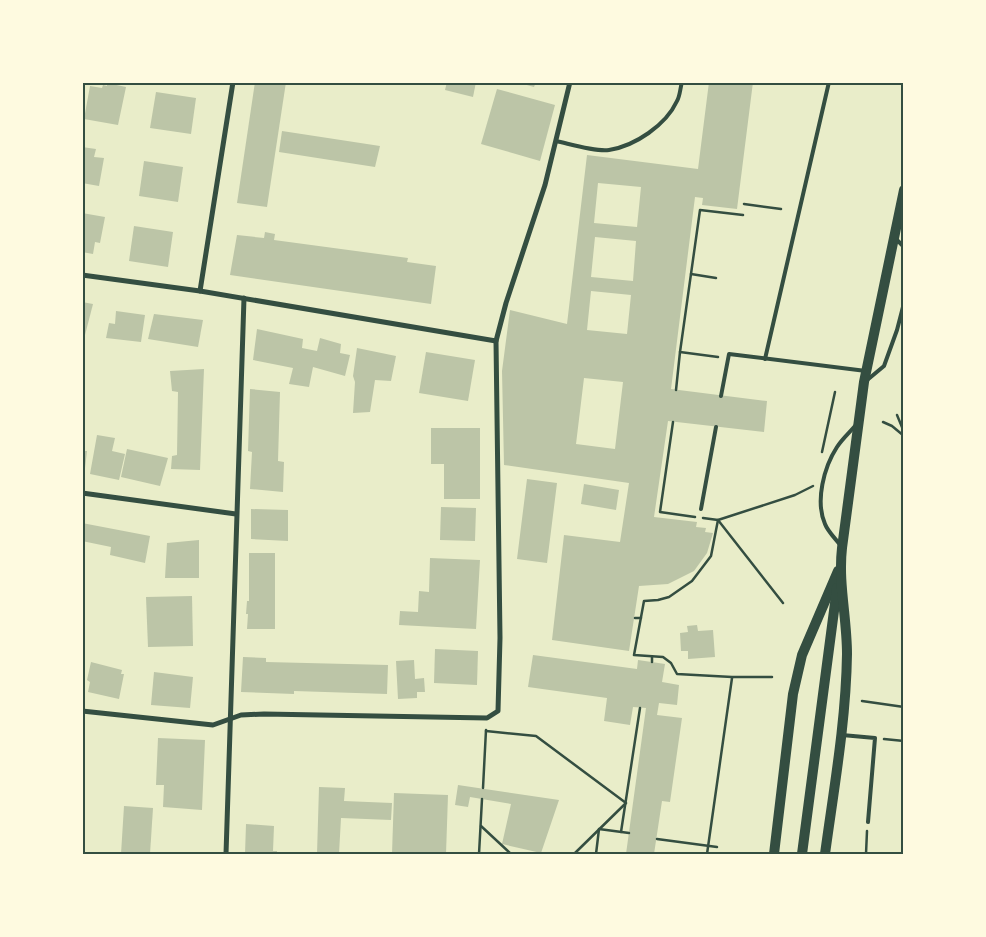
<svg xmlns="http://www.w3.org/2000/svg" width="986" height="937" font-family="'Sofia Sans Condensed',sans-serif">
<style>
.building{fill:#bcc5a7;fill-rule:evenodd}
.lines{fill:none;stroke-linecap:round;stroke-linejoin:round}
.path{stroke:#344e41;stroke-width:2.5}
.service{stroke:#344e41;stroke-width:4}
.minor{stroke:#344e41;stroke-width:5}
.secondary{stroke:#344e41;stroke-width:10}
.neatline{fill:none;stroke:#344e41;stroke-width:2}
</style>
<rect width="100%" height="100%" fill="#e9edc9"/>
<g class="building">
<polygon points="255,82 286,82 267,207 237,203"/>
<polygon points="447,82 476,82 473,97 445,90"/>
<polygon points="516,82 536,82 534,87"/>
<path d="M 709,82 L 753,82 L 737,209 L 702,205 L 703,198 L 695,197 L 671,389 L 767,401 L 764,432 L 668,421 L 654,517 L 697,522 L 696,527 L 706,528 L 705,532 L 713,533 L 707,553 L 694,571 L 668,584 L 639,586 L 629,651 L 552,640 L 564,535 L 620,542 L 629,483 L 504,465 L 502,371 L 510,310 L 567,324 L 587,155 L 698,169 ZM 598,183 L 641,187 L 637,227 L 594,223 ZM 595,237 L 636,241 L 633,281 L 591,277 ZM 591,291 L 631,295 L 627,334 L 587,330 ZM 584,378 L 623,382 L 615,449 L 576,444 Z"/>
<polygon points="107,83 126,87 118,125 84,119 90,86 102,88 103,85 107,86"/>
<polygon points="497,89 555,105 540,161 481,144"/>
<polygon points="156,92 196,98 191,134 150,128"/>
<polygon points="282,131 380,146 375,167 279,152"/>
<polygon points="82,147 96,149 94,157 104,158 99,186 82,183"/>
<polygon points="144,161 183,167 178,202 139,196"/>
<polygon points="82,213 105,217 100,243 95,242 93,254 82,252"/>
<polygon points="134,226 173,232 168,267 129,261"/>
<polygon points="265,232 275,234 274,240 408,258 407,262 436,266 431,304 230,275 237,235 264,238"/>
<polygon points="82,302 93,304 85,335 82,335"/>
<polygon points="116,311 145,315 141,342 106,338 109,323 115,324"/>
<polygon points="154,314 203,320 198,347 148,339"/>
<polygon points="257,329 303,339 302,348 317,351 320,338 341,344 340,353 350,355 345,376 313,367 309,387 289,384 293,368 253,360"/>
<polygon points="357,348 396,356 391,381 375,380 370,412 353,413 355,382 353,376"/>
<polygon points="426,352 475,360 468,401 419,393"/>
<polygon points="204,369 200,470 171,469 172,456 177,455 178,392 172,391 170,371"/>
<polygon points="250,389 280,392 278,461 284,462 283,492 250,489 252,452 248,451"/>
<polygon points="431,428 480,428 480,499 444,499 444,464 431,464"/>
<polygon points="97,435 115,438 112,451 125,454 119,480 90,474"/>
<polygon points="127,449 168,458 160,486 121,477"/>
<polygon points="82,451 87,451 84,477 82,477"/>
<polygon points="527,479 557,483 547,563 517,559"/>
<polygon points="584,484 619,490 616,510 581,504"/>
<polygon points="441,507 476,508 475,541 440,540"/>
<polygon points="251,509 288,510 288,541 251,539"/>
<polygon points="82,523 150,536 145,563 110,555 111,547 82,541"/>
<polygon points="199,540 199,578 165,578 167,543"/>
<polygon points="249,553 275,553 275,629 247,629 248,614 246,614 247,601 249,601"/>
<polygon points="430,558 480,560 476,629 399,625 400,611 418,612 419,591 429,592"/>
<polygon points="192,596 193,646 148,647 146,597"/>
<polygon points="697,625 698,631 713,630 715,657 688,659 688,651 681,651 680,633 688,632 687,626"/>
<polygon points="435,649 478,651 477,685 434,683"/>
<polygon points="533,655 637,669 638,660 665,664 662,682 679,685 677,705 659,703 657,715 682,718 670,802 662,801 654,854 626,854 646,708 633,707 630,725 604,721 607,698 528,687"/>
<polygon points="243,657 266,658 266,662 388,665 387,694 294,691 294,694 241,692"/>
<polygon points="414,660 415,679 424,678 425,692 417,692 417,698 398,699 396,661"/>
<polygon points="91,662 122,670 121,674 124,674 119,699 88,692 90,682 87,680"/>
<polygon points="154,672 193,677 190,708 151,705"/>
<polygon points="158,738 205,740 202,810 163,807 164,785 156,785"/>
<polygon points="458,785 559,800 541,853 502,844 511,804 470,797 468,807 455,805"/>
<polygon points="319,787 345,788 344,801 392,803 391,820 341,818 339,854 317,854"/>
<polygon points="394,793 448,795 446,854 392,854"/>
<polygon points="124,806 153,808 150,854 121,854"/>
<polygon points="246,824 274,826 273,851 277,851 277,854 245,854"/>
</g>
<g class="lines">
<g class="path">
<polyline points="744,204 781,209"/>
<polyline points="691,274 716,278"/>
<polyline points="718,357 680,352 700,210 743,215"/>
<polyline points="676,390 680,352"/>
<polyline points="897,415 904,432"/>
<polyline points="673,422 660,512 695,517"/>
<polyline points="883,422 892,426 904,436"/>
<polyline points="822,452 835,392"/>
<polyline points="703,518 718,520 795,495 813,486"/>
<polyline points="718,520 711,556 692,581 669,597 658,600 644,601 634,655 663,657 671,663 677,674 732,677 772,677"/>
<polyline points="718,520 783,603"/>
<polyline points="635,618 641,618"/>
<polyline points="652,662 652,657"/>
<polyline points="862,701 904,707"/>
<polyline points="486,731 536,736 626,803 574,854"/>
<polyline points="884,739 904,741"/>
<polyline points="483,788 486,730"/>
<polyline points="481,826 511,854"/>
<polyline points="621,832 640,708"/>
<polyline points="657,839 717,847"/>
<polyline points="479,854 482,799"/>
<polyline points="596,854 599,829 629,833"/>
<polyline points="707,854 732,678"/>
<polyline points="866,854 867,831"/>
</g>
<g class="service">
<path d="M 556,141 C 570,144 595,152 609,150 C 635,146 666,125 677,101 C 680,96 680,89 682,82"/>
<polyline points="895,238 904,247"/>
<polyline points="765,359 829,82"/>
<polyline points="866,381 884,366 897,330 904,303"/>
<polyline points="721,396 729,354 866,371"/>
<polyline points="701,509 716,427"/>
<path d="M 841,546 C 836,539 828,532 825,524 C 815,501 824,467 837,447 C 842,439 849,433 855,426"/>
<polyline points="842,735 875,738 868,822"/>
</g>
<g class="minor">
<polyline points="82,275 200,291 496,341"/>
<polyline points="200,291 233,82"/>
<polyline points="82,493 236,514"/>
<polyline points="82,711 213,725 241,715 264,714 487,718 498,711 500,638 496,341 506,303 545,185 570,82"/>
<polyline points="226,854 244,298"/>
</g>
<g class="secondary">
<polyline points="774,854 793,694 802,655 838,571"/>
<polyline points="802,854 837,588"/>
<path d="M 825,854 C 834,788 846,721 847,654 C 847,618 838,583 842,548 L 864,382 L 904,190"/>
</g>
</g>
<rect width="986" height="937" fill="none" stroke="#fefae0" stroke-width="168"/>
<rect x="84" y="84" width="818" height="769" class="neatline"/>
</svg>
